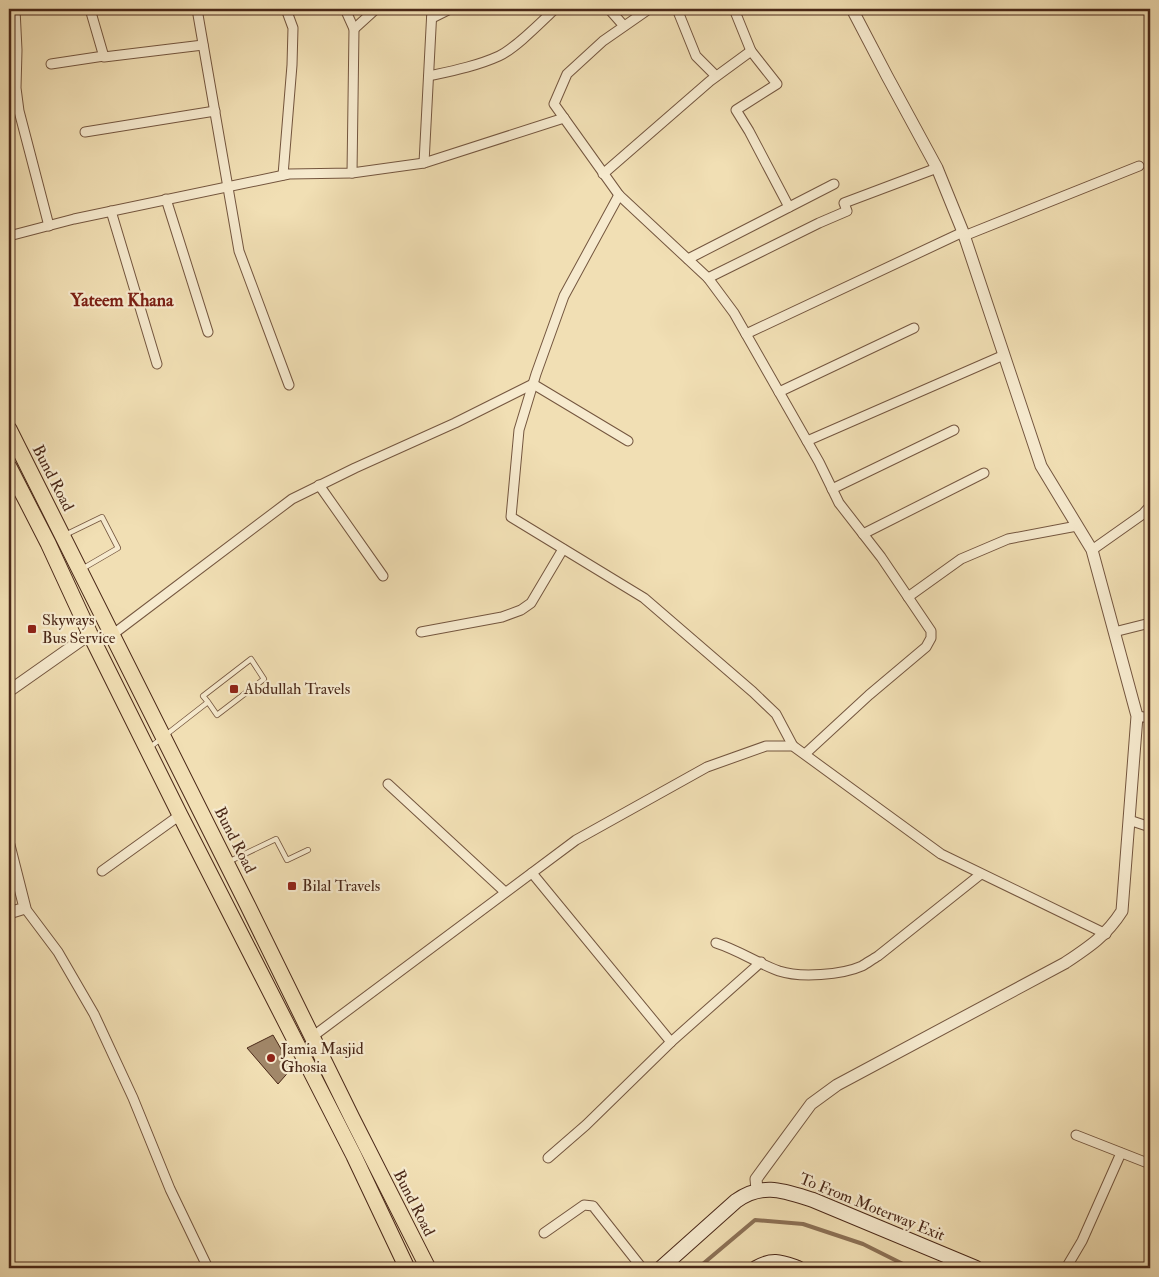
<svg xmlns="http://www.w3.org/2000/svg" width="1159" height="1277" font-family="'IM FELL Double Pica',serif">
<style>
.lines{fill:none;stroke-linecap:round;stroke-linejoin:round}
.stream{stroke:#8c7156;stroke-width:4}
.building{fill:#a18769;stroke:#4a2818}
.service-casing{stroke:#74563f;stroke-width:6}
.minor-casing{stroke:#74563f;stroke-width:11}
.tertiary-casing{stroke:#74563f;stroke-width:13}
.secondary-casing{stroke:#4a2818;stroke-width:16}
.primary-casing{stroke:#4a2818;stroke-width:17}
.service{stroke:#f6eace;stroke-width:4.5}
.minor{stroke:#f6eace;stroke-width:9}
.tertiary{stroke:#f6eace;stroke-width:11}
.secondary{stroke:#f6eace;stroke-width:14}
.primary{stroke:#f1dfb4;stroke-width:15}
.poi-dot{fill:#8f2418;stroke:#f6eace;stroke-width:2}
.labels{text-anchor:middle;dominant-baseline:central;stroke-width:4.5;stroke-linejoin:round;paint-order:stroke}
.street-label{font-size:16px;fill:#4a2818;stroke:#f6eace}
.poi-label{font-size:16px;fill:#4a2818;stroke:#f6eace;text-anchor:start}
.neighbourhood-label{font-size:18px;font-weight:bold;fill:#7a1f14;stroke:#f6eace}
</style>
<rect width="100%" height="100%" fill="#f1dfb4"/>
<filter id="stains"><feTurbulence type="fractalNoise" baseFrequency=".004" numOctaves="4"/><feColorMatrix values="0 0 0 0 .2 0 0 0 0 .09 0 0 0 0 .02 0 0 0 .5 -.17"/></filter>
<radialGradient id="worn" r=".72"><stop offset=".6" stop-color="#630" stop-opacity="0"/><stop offset="1" stop-color="#630" stop-opacity=".3"/></radialGradient>
<g class="lines">
<polyline class="stream" points="698,1268 755,1220 803,1224 863,1244 911,1268"/>
</g>
<polygon class="building" points="273,1035 292,1068 278,1084 247,1048"/>
<g class="lines">
<defs>
<g id="service">
<polyline points="65,535 102,517 118,548 82,569"/>
<polyline points="149,748 208,702 203,696 251,659 264,679 217,715 208,702"/>
<polyline points="228,862 276,839 287,860 308,850"/>
</g>
<g id="minor">
<polyline points="15,9 17,50 16,88 19,111 49,226"/>
<polyline points="90,9 104,57 203,45"/>
<polyline points="197,9 239,251 289,385"/>
<polyline points="345,9 354,29 352,173"/>
<polyline points="609,9 624,26"/>
<polyline points="649,9 603,41 567,74 554,104 619,195 708,278 734,313 819,462 839,503 881,557 931,631 931,638 926,647 869,695 805,754"/>
<polyline points="677,9 696,56 716,76"/>
<polyline points="734,9 751,51 777,84 736,110 749,131 789,207"/>
<polyline points="432,18 450,9"/>
<polyline points="354,29 376,9"/>
<polyline points="51,64 104,56"/>
<path d="M 429,76 C 452,71 477,66 499,56 C 516,48 541,22 555,9"/>
<polyline points="85,132 215,111"/>
<polyline points="424,163 432,9"/>
<polyline points="603,174 710,81 751,51"/>
<polyline points="283,175 292,65 293,28 286,9"/>
<polyline points="619,195 564,296 536,374 519,430 511,517 644,598 753,692 776,714 793,746"/>
<polyline points="166,199 208,332"/>
<polyline points="111,211 157,364"/>
<polyline points="9,236 74,219 289,174 352,173 424,163 564,118"/>
<polyline points="964,236 1139,166"/>
<polyline points="688,259 834,184"/>
<polyline points="708,278 819,223 847,211 844,203 937,168"/>
<polyline points="746,334 963,232"/>
<polyline points="779,392 914,328"/>
<polyline points="807,441 1004,355"/>
<polyline points="319,485 383,576"/>
<polyline points="832,489 954,430"/>
<polyline points="863,534 984,473"/>
<polyline points="1092,550 1143,514 1150,506"/>
<polyline points="908,597 961,559 1008,539 1077,526"/>
<polyline points="421,632 502,617 521,610 531,603 563,549"/>
<polyline points="1114,632 1150,623"/>
<polyline points="112,635 292,499 355,468 455,423 533,384 628,441"/>
<polyline points="1137,716 1150,718"/>
<polyline points="388,784 505,892"/>
<polyline points="1129,820 1150,827"/>
<polyline points="102,871 180,815"/>
<polyline points="532,873 671,1042 761,962"/>
<polyline points="25,908 58,952 94,1014 133,1098 170,1189 208,1268"/>
<path d="M 716,943 C 738,950 757,963 779,971 C 800,978 842,975 862,966 C 867,963 873,959 878,956 L 981,874"/>
<polyline points="312,1037 576,840 707,767 766,746 793,746 941,854 1106,934"/>
<polyline points="1076,1135 1150,1164"/>
<polyline points="548,1158 586,1125 671,1042"/>
<polyline points="544,1233 584,1205 593,1206 642,1268"/>
<polyline points="1066,1268 1082,1241 1121,1153"/>
</g>
<g id="tertiary">
<polyline points="9,691 90,634"/>
<polyline points="9,845 25,908 9,913"/>
<path d="M 757,1190 L 756,1179 L 811,1104 L 837,1085 L 1065,963 C 1089,947 1106,936 1122,911 L 1137,716 L 1092,550 L 1041,466 L 963,232 L 937,168 L 887,76 L 852,9"/>
</g>
<g id="secondary">
<path d="M 661,1268 L 736,1201 C 763,1182 784,1191 813,1200 L 976,1268"/>
<path d="M 756,1268 C 773,1258 781,1262 798,1268"/>
</g>
<g id="primary">
<polyline points="9,429 247,904 352,1118 428,1268"/>
<polyline points="9,467 48,543 90,634 180,815 354,1156 407,1268"/>
</g>
</defs>
<use href="#service" class="service-casing"/>
<use href="#minor" class="minor-casing"/>
<use href="#tertiary" class="tertiary-casing"/>
<use href="#secondary" class="secondary-casing"/>
<use href="#primary" class="primary-casing"/>
<use href="#service" class="service"/>
<use href="#minor" class="minor"/>
<use href="#tertiary" class="tertiary"/>
<use href="#secondary" class="secondary"/>
<use href="#primary" class="primary"/>
</g>
<g class="poi-dot">
<rect x="27" y="624" width="10" height="10" rx="2.5"/>
<rect x="229" y="684" width="10" height="10" rx="2.5"/>
<rect x="287" y="881" width="10" height="10" rx="2.5"/>
<circle cx="271" cy="1058" r="5"/>
</g>
<g class="labels">
<g class="street-label">
<text transform="translate(53 478) rotate(63)">Bund Road</text>
<text transform="translate(235 840) rotate(63)">Bund Road</text>
<text transform="translate(414 1203) rotate(63)">Bund Road</text>
<text transform="translate(872 1207) rotate(22)">To From Moterway Exit</text>
</g>
<g class="poi-label">
<text x="42" y="620">Skyways<tspan x="42" dy="18">Bus Service</tspan></text>
<text x="244" y="689">Abdullah Travels</text>
<text x="302" y="886">Bilal Travels</text>
<text x="281" y="1049">Jamia Masjid<tspan x="281" dy="18">Ghosia</tspan></text>
</g>
<g class="neighbourhood-label">
<text x="122" y="300">Yateem Khana</text>
</g>
</g>
<rect width="1159" height="1277" fill="none" stroke="#f1dfb4" stroke-width="30"/>
<rect x="10" y="10" width="1139" height="1257" fill="none" stroke="#4a2818" stroke-width="2.5"/>
<rect x="15" y="15" width="1129" height="1247" fill="none" stroke="#4a2818"/>
<rect width="100%" height="100%" filter="url(#stains)"/>
<rect width="100%" height="100%" fill="url(#worn)"/>
</svg>
